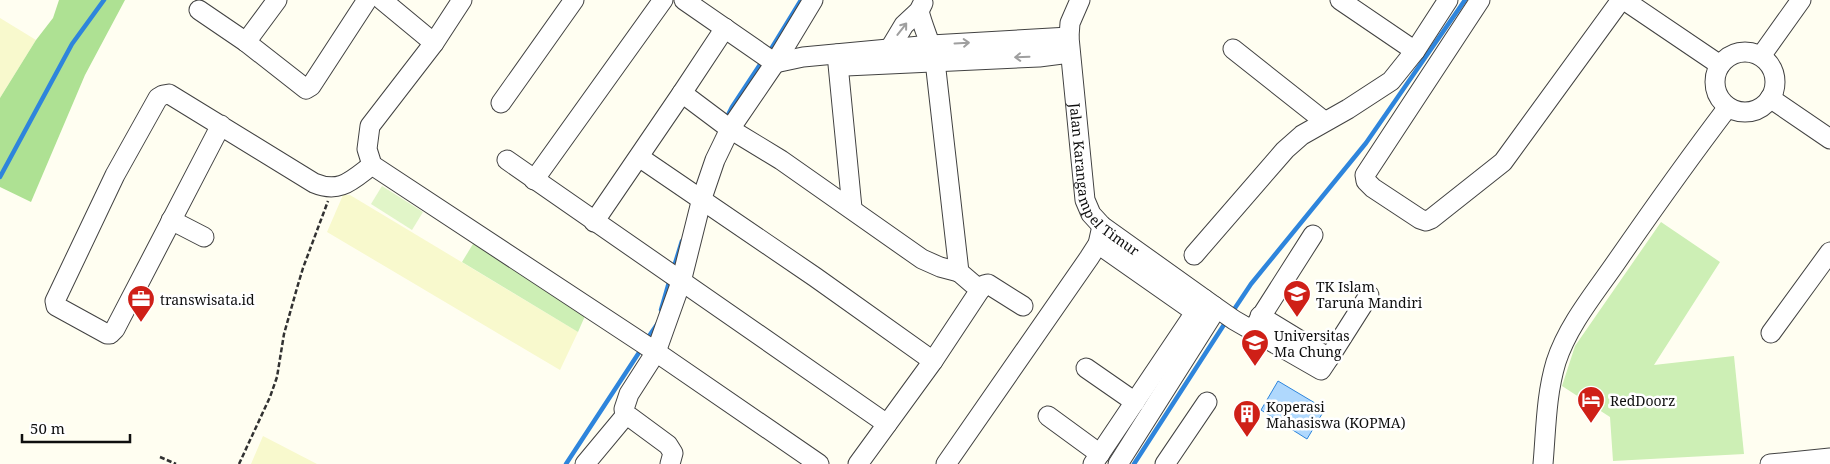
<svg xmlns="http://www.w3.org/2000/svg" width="1830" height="464" font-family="'Noto Serif',serif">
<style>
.farmland{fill:#f8f9cd}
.green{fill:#cdefb5}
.forest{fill:#aee193}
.pitch{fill:#e1f5c8}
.water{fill:#afd8fd;stroke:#2e85dc}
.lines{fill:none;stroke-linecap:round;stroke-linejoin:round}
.stream{stroke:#2e85dc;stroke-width:4.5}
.minor-casing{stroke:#424242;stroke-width:21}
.path{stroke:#313131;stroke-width:2.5;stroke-dasharray:5 2.5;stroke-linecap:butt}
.minor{stroke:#fff;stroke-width:19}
.oneway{stroke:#9f9f9f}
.labels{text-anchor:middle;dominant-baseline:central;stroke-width:5;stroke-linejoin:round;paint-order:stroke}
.street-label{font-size:14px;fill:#0f0f0f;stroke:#fff}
.poi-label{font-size:14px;fill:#0f0f0f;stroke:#fff;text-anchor:start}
</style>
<rect width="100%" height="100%" fill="#fffef1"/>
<g class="farmland">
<polygon points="0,18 36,40 0,98"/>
<polygon points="343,195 350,195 578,332 560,370 327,232"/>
<polygon points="263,436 317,464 251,464"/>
</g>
<g class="green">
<polygon points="1661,222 1720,262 1654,365 1734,356 1744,454 1613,461 1610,417 1562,386 1575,346"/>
<polygon points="476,239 585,316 578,332 462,262"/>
</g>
<polygon class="forest" points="59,0 125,0 85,75 31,202 0,187 0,98 36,40 53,18"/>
<polygon class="pitch" points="382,186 423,212 412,230 371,204"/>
<polygon class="water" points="1278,381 1325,409 1307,439 1261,410"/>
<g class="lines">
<g class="stream">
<polyline points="768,54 801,0"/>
<polyline points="726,119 732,107 763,60"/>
<polyline points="0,177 72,44 104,0"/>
<polyline points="673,270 682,241"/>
<polyline points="661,310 670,279"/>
<polyline points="1231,314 1251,284 1366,143 1465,0"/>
<polyline points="647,339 658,323"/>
<polyline points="566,464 642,348"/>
<polyline points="1134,464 1227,320"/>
</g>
<defs>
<g id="minor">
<polyline points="382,0 434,43"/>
<polyline points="462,0 434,43 370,126 367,149 372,165 656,352 819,464"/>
<polyline points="684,0 775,63 803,57 931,45 1069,37"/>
<path id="s1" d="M 1080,0 L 1070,23 L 1069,37 L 1085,200 L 1091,214 L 1102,226 L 1214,306 L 1215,311 L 1118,464"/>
<polyline points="1340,0 1415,51"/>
<polyline points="1480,0 1365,175 1366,181 1373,188 1420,219 1426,221 1431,219 1503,162 1621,0"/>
<polyline points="1624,0 1720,65"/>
<polyline points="199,10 246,42 306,89 311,86 367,0"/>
<polyline points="246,42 277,0"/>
<polyline points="1233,49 1324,121"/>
<polyline points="889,50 904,25 919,11 923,3"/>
<circle cx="1745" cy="82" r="30"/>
<polyline points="837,54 852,208"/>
<polyline points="1761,56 1801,0"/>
<polyline points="846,66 1039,57 1070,53"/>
<polyline points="682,93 730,129 781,160 922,259 940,267 959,272"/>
<polyline points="1770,98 1830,139"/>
<polyline points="501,103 574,0"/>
<path d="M 221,125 L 115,329 L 110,334 L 107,334 L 56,306 L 55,301 L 115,175 L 158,98 L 163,95 L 169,94 L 314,183 C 340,194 352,180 372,165"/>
<polyline points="639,157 815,277 933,361"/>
<polyline points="507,160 887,424"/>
<polyline points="534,180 663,0"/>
<polyline points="171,220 204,237"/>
<polyline points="594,222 682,93 725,28"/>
<polyline points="1098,244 1195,312"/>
<polyline points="1194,255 1285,150 1302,135 1348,109 1391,81 1415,51 1448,0"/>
<polyline points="980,290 984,285 988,284 1023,306"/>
<polyline points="1214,306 1234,320 1321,370 1329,358 1260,316"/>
<polyline points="1255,326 1313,235"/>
<polyline points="1771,333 1830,252"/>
<polyline points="1329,358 1369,295"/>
<polyline points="1086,368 1135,402"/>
<polyline points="625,416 630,417 668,445 673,453 670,464"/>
<polyline points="1048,416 1100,454"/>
<polyline points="585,464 625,416 624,409 629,394 656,352 681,282 702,198 715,160 730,129 775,63 813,0"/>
<path d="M 858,464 L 933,361 L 980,290 L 959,272 L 935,61 C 931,43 923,28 919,11"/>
<polyline points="946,464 1089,258 1098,244 1102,226"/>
<polyline points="1093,464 1204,299"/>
<polyline points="1165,464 1207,402"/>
<path d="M 1543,464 C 1546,430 1546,395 1556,362 C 1568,325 1595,293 1617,261 C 1653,209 1690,157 1728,107"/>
<polyline points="1770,464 1830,458"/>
</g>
</defs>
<use href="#minor" class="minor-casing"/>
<g class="path">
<polyline points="160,457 176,464"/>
<polyline points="239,464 270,397 277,377 284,334 297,288 303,268 328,201"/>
</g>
<use href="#minor" class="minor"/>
</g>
<defs><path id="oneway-shaft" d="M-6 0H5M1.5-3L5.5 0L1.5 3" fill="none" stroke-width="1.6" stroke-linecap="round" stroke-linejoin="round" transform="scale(1.25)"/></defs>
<g class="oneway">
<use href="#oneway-shaft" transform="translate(902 29) rotate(-52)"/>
<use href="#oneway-shaft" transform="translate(962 43) rotate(-3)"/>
<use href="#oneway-shaft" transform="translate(1022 57) rotate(178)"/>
</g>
<defs>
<symbol id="school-pin" viewBox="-11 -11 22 30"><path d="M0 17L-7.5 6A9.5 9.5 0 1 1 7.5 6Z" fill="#cf2017" stroke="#fff"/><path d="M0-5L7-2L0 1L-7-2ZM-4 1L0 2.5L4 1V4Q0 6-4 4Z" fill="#fff"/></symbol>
<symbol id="office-pin" viewBox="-11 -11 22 30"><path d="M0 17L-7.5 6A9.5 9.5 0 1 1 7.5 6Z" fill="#cf2017" stroke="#fff"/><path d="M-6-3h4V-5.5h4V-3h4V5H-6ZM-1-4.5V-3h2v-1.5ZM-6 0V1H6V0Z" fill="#fff"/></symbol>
<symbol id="university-pin" viewBox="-11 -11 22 30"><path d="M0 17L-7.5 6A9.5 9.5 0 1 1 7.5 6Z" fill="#cf2017" stroke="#fff"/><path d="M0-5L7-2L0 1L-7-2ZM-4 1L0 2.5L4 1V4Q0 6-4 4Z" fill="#fff"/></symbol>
<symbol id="hotel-pin" viewBox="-11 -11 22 30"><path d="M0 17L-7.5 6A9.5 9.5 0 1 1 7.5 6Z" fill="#cf2017" stroke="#fff"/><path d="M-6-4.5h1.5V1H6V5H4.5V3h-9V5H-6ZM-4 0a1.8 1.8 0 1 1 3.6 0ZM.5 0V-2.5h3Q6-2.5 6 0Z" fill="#fff"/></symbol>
<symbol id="building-pin" viewBox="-11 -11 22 30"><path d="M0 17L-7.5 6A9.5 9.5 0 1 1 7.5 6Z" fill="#cf2017" stroke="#fff"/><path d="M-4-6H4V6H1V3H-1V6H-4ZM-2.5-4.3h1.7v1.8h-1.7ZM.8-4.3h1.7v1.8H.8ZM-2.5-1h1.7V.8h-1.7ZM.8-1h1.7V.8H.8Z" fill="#fff"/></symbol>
</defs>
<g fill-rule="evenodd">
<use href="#school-pin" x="1281" y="278" width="32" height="43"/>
<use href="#office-pin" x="125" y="283" width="32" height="43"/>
<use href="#university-pin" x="1239" y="327" width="32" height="43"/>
<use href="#hotel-pin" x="1575" y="384" width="32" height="43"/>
<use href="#building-pin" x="1231" y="398" width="32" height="43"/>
</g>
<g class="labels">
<g class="street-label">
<text stroke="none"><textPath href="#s1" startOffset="192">Jalan Karangampel Timur</textPath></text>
</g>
<g class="poi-label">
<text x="1316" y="286">TK Islam<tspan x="1316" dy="16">Taruna Mandiri</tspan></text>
<text x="160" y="299">transwisata.id</text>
<text x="1274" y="335">Universitas<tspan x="1274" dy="16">Ma Chung</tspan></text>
<text x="1610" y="400">RedDoorz</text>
<text x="1266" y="406">Koperasi<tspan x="1266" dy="16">Mahasiswa (KOPMA)</tspan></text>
</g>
</g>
<path d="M22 434v8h108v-8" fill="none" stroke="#0f0f0f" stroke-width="2.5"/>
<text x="30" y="434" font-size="15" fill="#0f0f0f" stroke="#ffffff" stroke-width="4" paint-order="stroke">50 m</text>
</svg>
